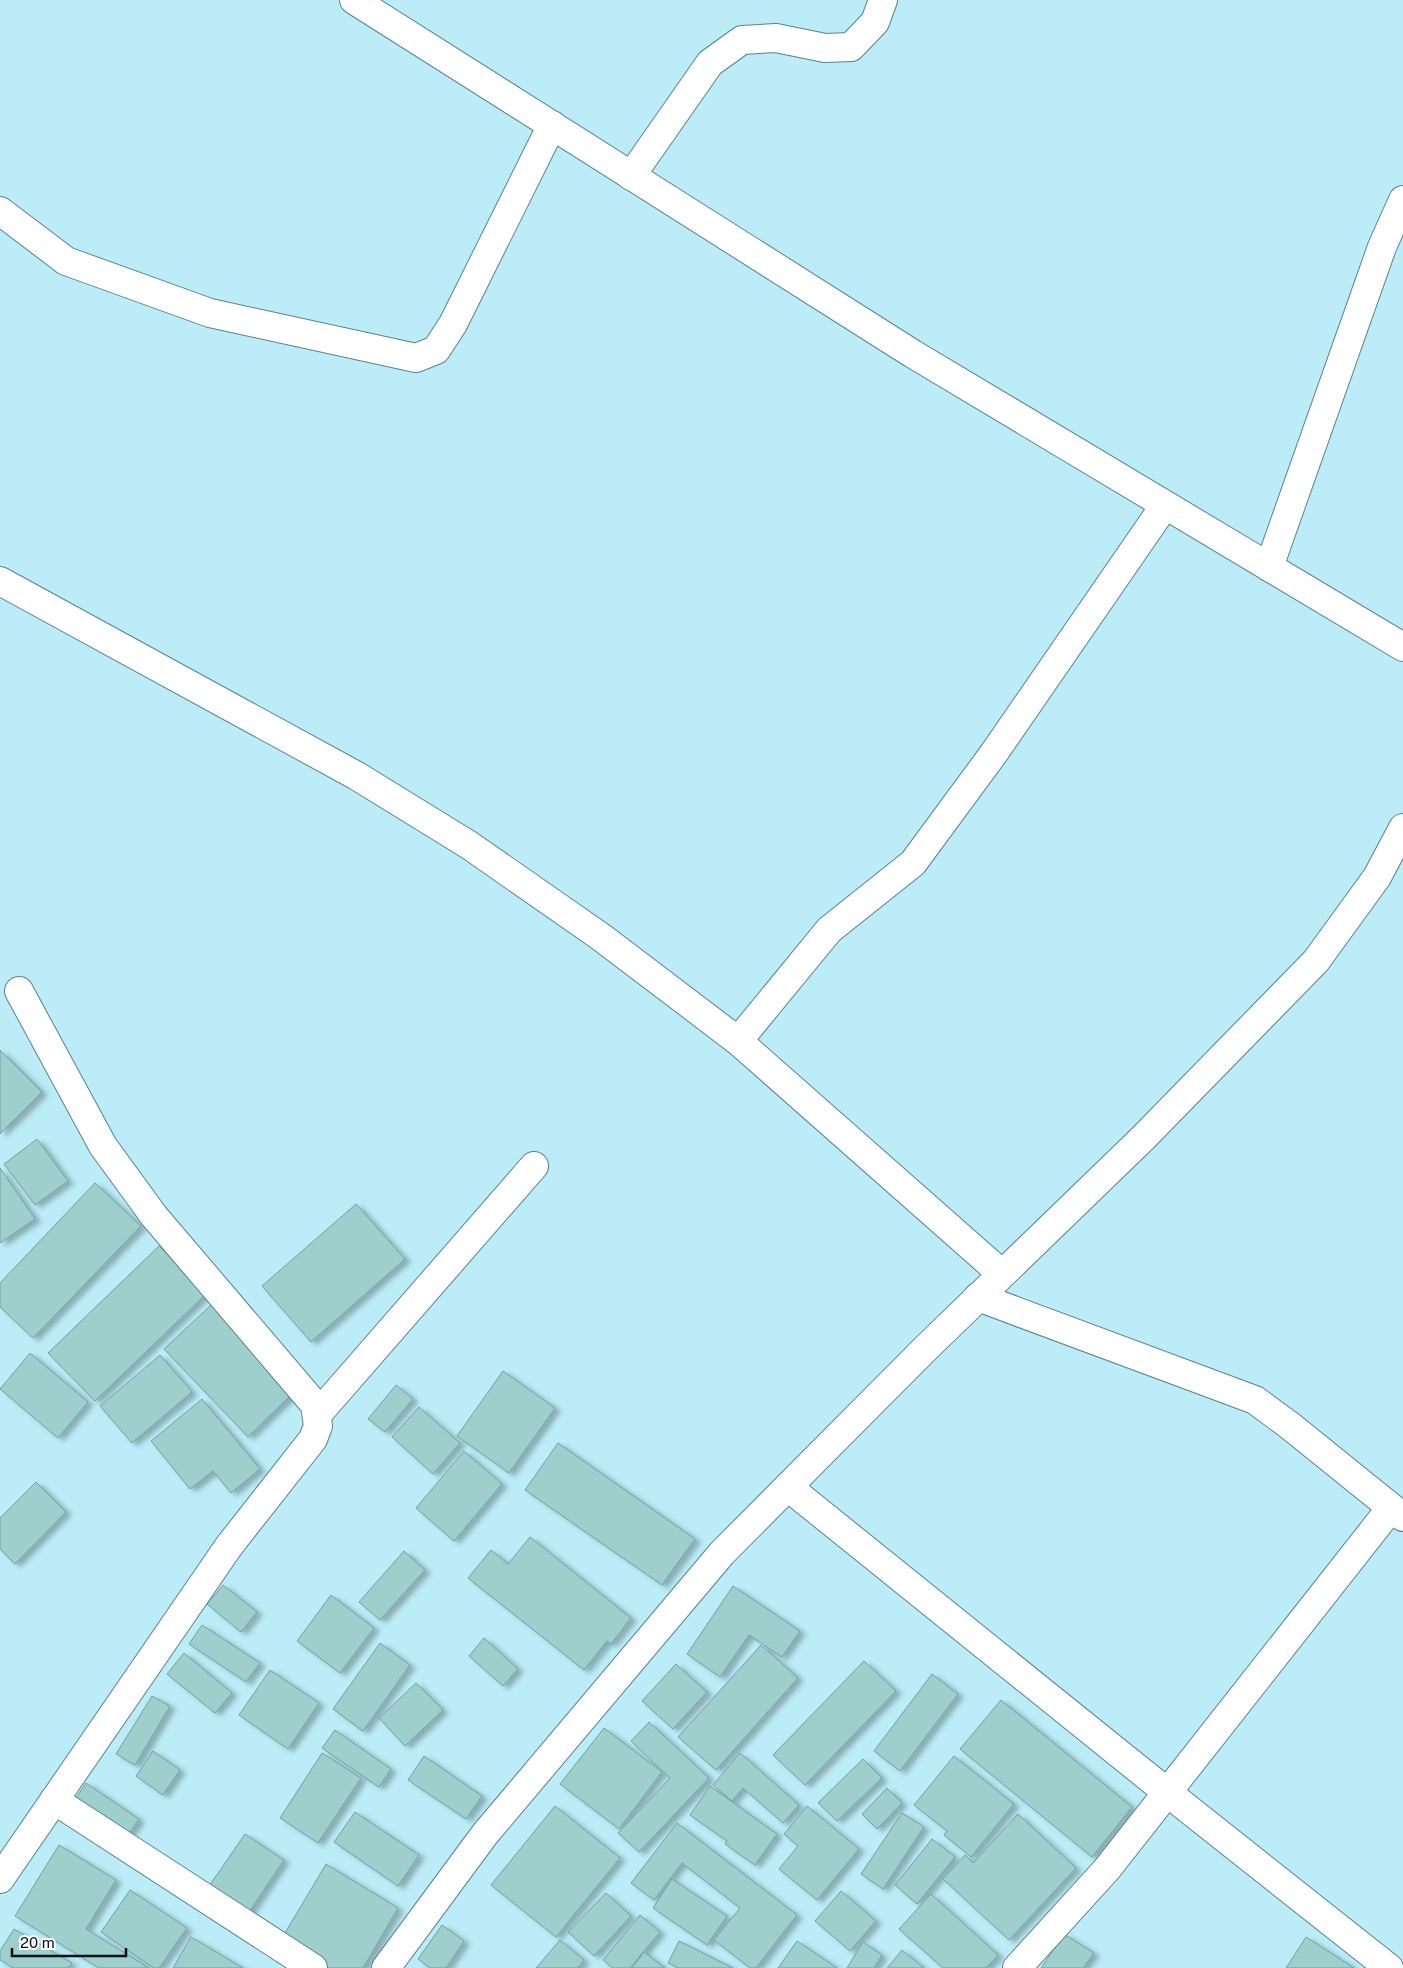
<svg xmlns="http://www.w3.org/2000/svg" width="1403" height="1968" font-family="'Public Sans',sans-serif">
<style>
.building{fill:#9ecfcd;stroke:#70a19f;filter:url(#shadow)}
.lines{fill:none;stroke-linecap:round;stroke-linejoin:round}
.minor-casing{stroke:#56848e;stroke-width:30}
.minor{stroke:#fff;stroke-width:28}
</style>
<defs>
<filter id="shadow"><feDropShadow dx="5.5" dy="3" stdDeviation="2.5" flood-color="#0004"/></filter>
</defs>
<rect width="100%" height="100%" fill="#bbecf7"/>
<g class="building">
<polygon points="0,1050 42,1092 0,1134"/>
<polygon points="37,1139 68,1181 35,1205 4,1164"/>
<polygon points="0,1168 35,1219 0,1243"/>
<polygon points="95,1183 141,1226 33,1338 0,1307 0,1283"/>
<polygon points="356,1204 405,1259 311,1342 262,1286"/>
<polygon points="159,1246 206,1294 95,1401 48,1353"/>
<polygon points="212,1304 295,1391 248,1437 164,1349"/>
<polygon points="30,1353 88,1402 58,1438 0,1389"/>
<polygon points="160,1355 192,1392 132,1443 100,1406"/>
<polygon points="503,1371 555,1408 509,1473 457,1436"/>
<polygon points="396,1385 413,1399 385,1432 368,1419"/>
<polygon points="202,1399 260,1469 231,1493 213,1471 190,1489 151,1441"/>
<polygon points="419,1407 460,1443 433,1474 392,1437"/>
<polygon points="558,1443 695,1539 662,1585 525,1490"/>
<polygon points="464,1451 502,1484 454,1541 416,1508"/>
<polygon points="36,1482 66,1512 15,1564 0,1549 0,1518"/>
<polygon points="530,1537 631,1618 611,1644 607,1641 584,1670 468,1578 491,1550 508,1564"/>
<polygon points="404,1551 425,1570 380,1620 359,1602"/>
<polygon points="223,1585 257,1612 241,1632 207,1604"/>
<polygon points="733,1586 800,1631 782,1657 749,1635 720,1677 687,1654"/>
<polygon points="331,1595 374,1628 340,1673 297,1641"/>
<polygon points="202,1625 260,1663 246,1682 189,1644"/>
<polygon points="484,1638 518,1669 503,1686 469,1656"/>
<polygon points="380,1643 410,1665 363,1731 333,1709"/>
<polygon points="761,1645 798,1678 716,1770 678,1737"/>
<polygon points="184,1653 232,1693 215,1713 167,1674"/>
<polygon points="864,1661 896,1691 805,1785 773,1755"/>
<polygon points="676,1664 707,1692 673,1729 642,1701"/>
<polygon points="270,1670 319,1703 288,1749 239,1715"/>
<polygon points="932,1674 958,1694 900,1771 874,1751"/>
<polygon points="416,1683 443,1710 405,1746 379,1718"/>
<polygon points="152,1696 170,1706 135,1765 116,1754"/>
<polygon points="1001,1700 1132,1807 1092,1857 960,1749"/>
<polygon points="649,1722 709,1778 639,1852 618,1833 670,1778 631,1741"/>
<polygon points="604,1728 662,1772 619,1829 560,1784"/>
<polygon points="335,1730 391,1769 379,1787 322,1748"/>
<polygon points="153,1751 180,1770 163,1795 136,1776"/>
<polygon points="322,1753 361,1778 318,1843 280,1818"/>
<polygon points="740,1753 799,1805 783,1823 743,1788 732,1801 713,1785"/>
<polygon points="424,1756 482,1796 466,1819 408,1780"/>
<polygon points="954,1756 1014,1804 971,1857 944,1835 947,1831 914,1805"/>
<polygon points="863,1759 882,1778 837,1821 818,1803"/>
<polygon points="86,1783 139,1819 125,1840 72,1804"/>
<polygon points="710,1786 777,1834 755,1865 725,1844 727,1841 690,1815"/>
<polygon points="887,1788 902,1803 877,1829 862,1814"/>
<polygon points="555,1806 620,1858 556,1937 491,1885"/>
<polygon points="807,1806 859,1849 817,1900 779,1869 798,1846 784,1834"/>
<polygon points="355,1812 419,1855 398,1886 334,1842"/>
<polygon points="902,1813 924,1827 883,1889 861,1874"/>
<polygon points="1018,1814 1076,1868 1009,1940 943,1879 965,1855 973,1863"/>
<polygon points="677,1823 797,1915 756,1968 750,1968 714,1940 740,1908 682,1863 654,1900 631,1883"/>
<polygon points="245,1834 284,1860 245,1918 205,1892"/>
<polygon points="932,1839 955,1857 917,1904 895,1885"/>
<polygon points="59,1845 116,1880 86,1929 149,1968 99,1968 15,1916"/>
<polygon points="326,1864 398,1908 363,1968 321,1968 279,1943"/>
<polygon points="672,1879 727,1916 707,1945 653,1908"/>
<polygon points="130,1890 187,1928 159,1968 154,1968 101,1932"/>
<polygon points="841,1891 876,1921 850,1951 815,1921"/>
<polygon points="606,1893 631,1916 594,1956 568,1932"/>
<polygon points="931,1894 998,1955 986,1968 943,1968 899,1929"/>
<polygon points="640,1915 660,1932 630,1968 612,1968 603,1960"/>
<polygon points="442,1925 464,1941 446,1968 430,1968 418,1959"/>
<polygon points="14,1929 72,1963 68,1968 13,1968 0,1960 0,1951"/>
<polygon points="1064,1934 1094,1953 1083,1968 1041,1968"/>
<polygon points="191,1937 243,1968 173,1968"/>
<polygon points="1306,1937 1354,1968 1286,1968"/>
<polygon points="560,1940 584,1960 578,1968 536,1968"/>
<polygon points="679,1941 733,1968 678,1968 668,1963"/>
<polygon points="797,1941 837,1968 778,1968"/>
<polygon points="863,1942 882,1955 874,1968 847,1968"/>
<polygon points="902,1950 924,1968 887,1968"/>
<polygon points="644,1952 665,1968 632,1968"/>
</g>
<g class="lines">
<defs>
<g id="minor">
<polyline points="354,0 913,354 1403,647"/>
<polyline points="631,176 710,63 742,40 776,38 825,48 851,47 875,22 883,0"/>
<polyline points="0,211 66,261 210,313 416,358 436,350 453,324 552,125"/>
<polyline points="1269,567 1382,247 1403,200"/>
<polyline points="0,581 357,776 469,845 601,937 738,1041 1002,1274"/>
<polyline points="738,1041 829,930 913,863 994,753 1165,505"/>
<polyline points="978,1297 1255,1400 1289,1425 1403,1517"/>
<polyline points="317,1415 534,1166"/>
<polyline points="788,1487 1168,1793 1389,1968"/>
<polyline points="54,1800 313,1968"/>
<polyline points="0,1879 229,1546 313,1439 318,1426 315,1405 154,1216 103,1146 19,991"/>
<polyline points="386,1968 485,1834 722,1553 925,1349 1143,1138 1316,961 1377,877 1403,828"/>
<polyline points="1017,1968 1107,1869 1391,1508"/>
</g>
</defs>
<use href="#minor" class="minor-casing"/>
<use href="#minor" class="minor"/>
</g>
<path d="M12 1948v8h114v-8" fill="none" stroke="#021317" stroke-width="2.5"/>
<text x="20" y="1948" font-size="15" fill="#021317" stroke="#ffffff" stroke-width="4" paint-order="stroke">20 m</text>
</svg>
